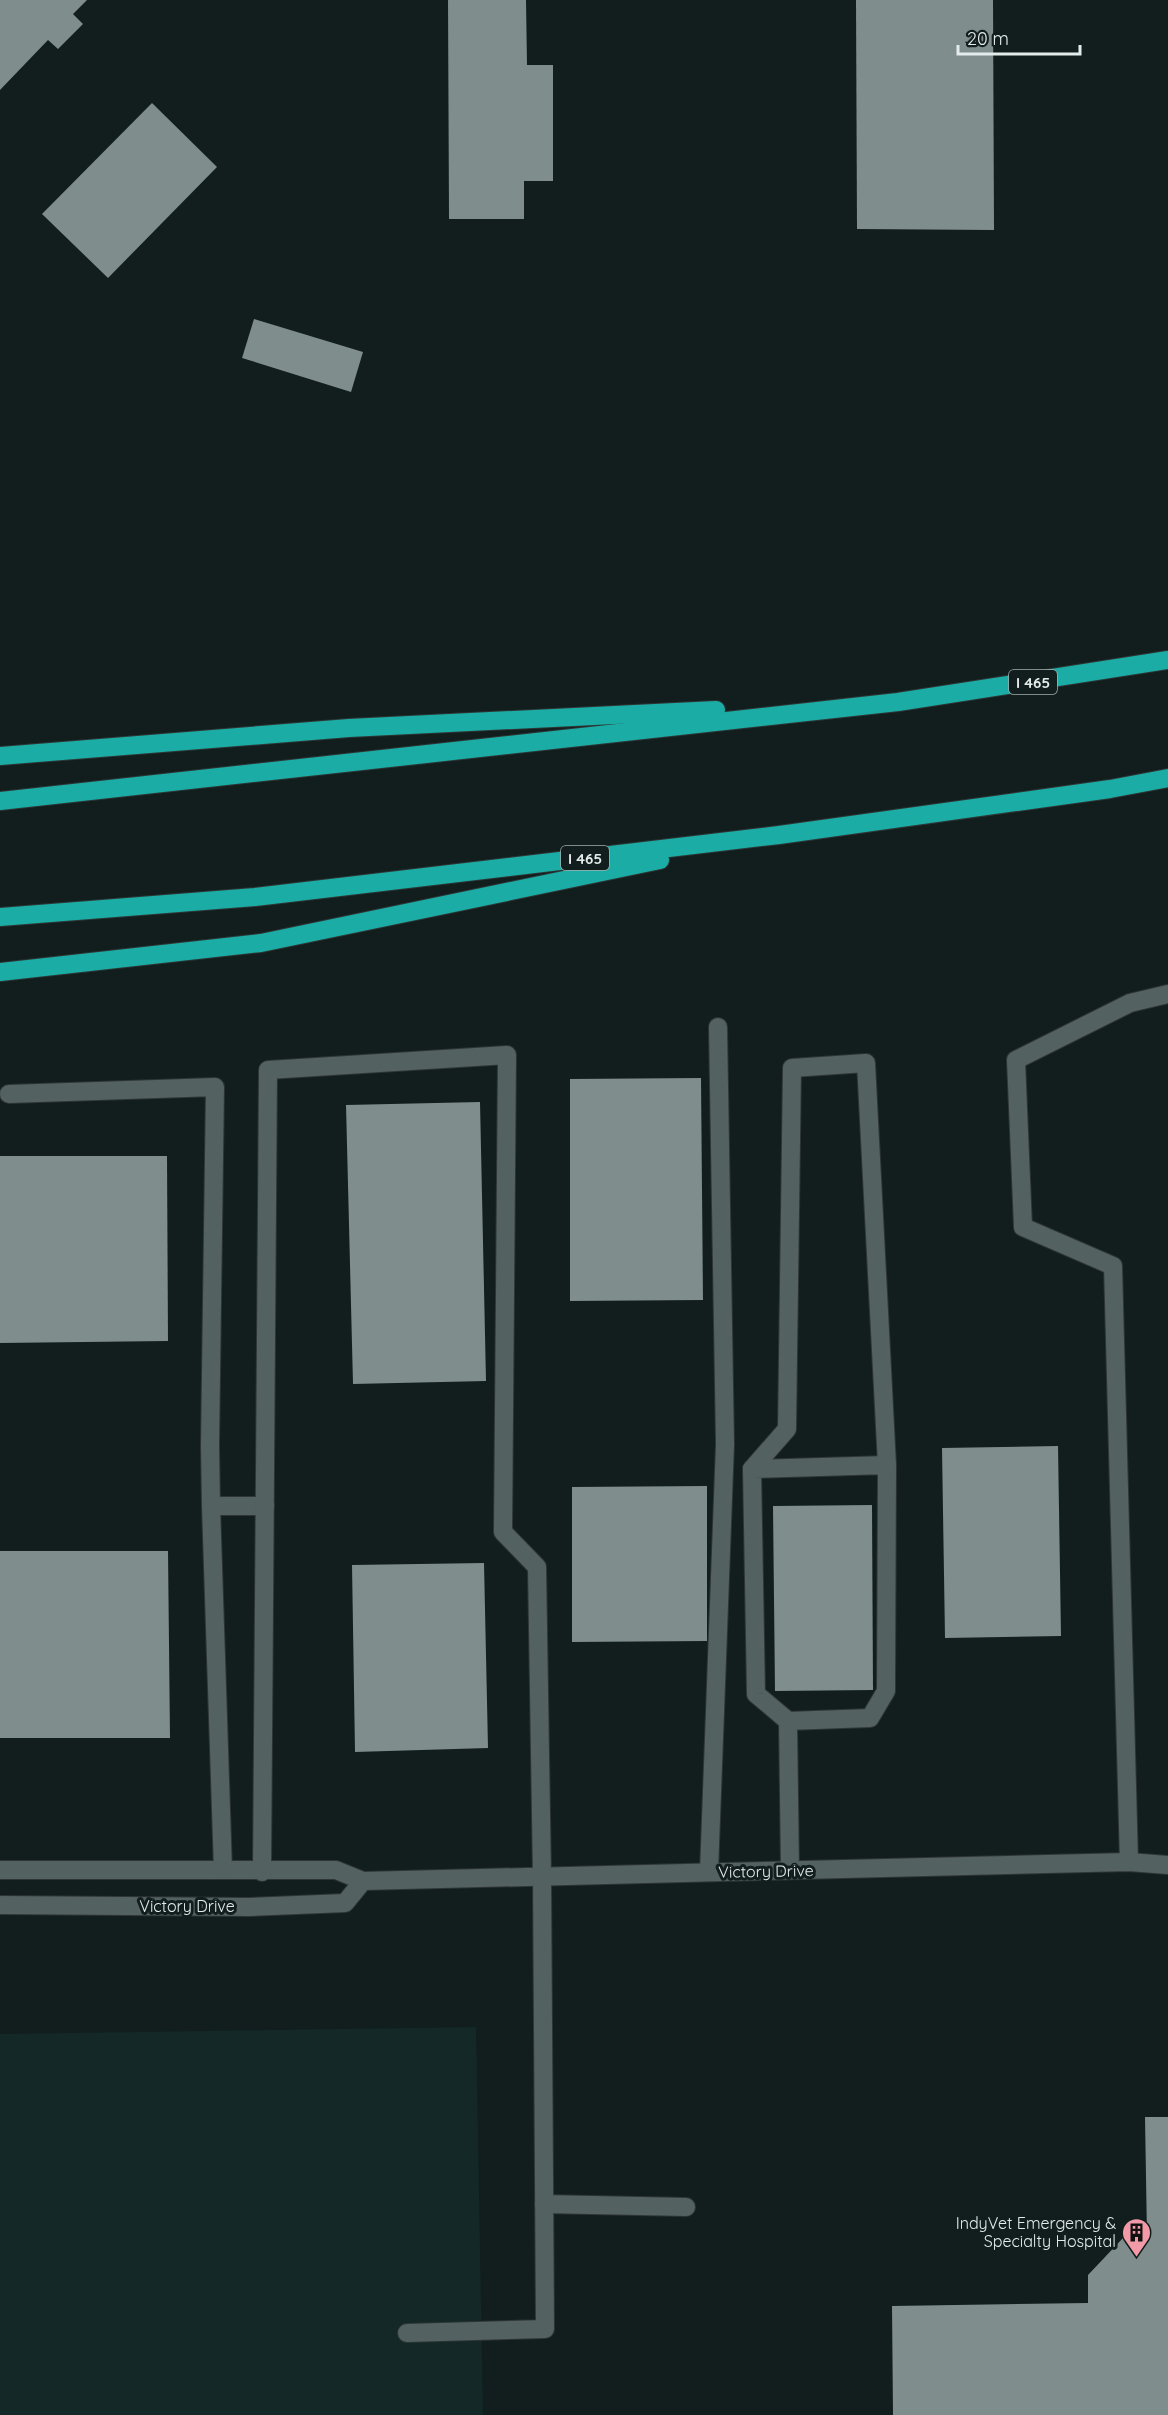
<svg xmlns="http://www.w3.org/2000/svg" width="1168" height="2415" font-family="Quicksand,sans-serif">
<style>
.built{fill:#132827}
.building{fill:#7f8d8c}
.lines{fill:none;stroke-linecap:round;stroke-linejoin:round}
.minor-casing{stroke:#2e3635;stroke-width:20}
.highway-casing{stroke:#2e3635;stroke-width:20}
.minor{stroke:#536160;stroke-width:18}
.highway{stroke:#1aaca5;stroke-width:18}
.labels{text-anchor:middle;dominant-baseline:central;stroke-width:6;stroke-linejoin:round;paint-order:stroke}
.shield{fill:#111e1d;stroke:#a5aead;stroke-width:1.5}
.shield-label{font-size:15px;font-weight:bold;fill:#e4eceb}
.street-label{font-size:16px;fill:#e4eceb;stroke:#111e1d}
.poi-label{font-size:16px;fill:#e4eceb;stroke:#111e1d;text-anchor:end}
</style>
<rect width="100%" height="100%" fill="#111e1d"/>
<polygon class="built" points="476,2027 483,2415 0,2415 0,2034"/>
<g class="building">
<polygon points="0,0 87,0 73,14 83,24 58,49 48,40 0,90"/>
<polygon points="448,0 526,0 527,65 553,65 553,181 524,181 524,219 449,219"/>
<polygon points="856,0 993,0 994,230 857,229"/>
<polygon points="152,103 217,167 108,278 42,214"/>
<polygon points="254,319 363,352 351,392 242,358"/>
<polygon points="701,1078 703,1300 570,1301 570,1079"/>
<polygon points="480,1102 486,1381 353,1384 346,1105"/>
<polygon points="0,1156 167,1156 168,1341 0,1343"/>
<polygon points="1058,1446 1061,1636 945,1638 942,1448"/>
<polygon points="707,1486 707,1641 572,1642 572,1487"/>
<polygon points="872,1505 873,1690 775,1691 773,1506"/>
<polygon points="0,1551 168,1551 170,1738 0,1738"/>
<polygon points="484,1563 488,1748 355,1752 352,1565"/>
<polygon points="1145,2117 1168,2117 1168,2415 893,2415 892,2306 1088,2303 1088,2275 1123,2238 1147,2237"/>
</g>
<g class="lines">
<defs>
<g id="minor">
<polyline points="9,1094 215,1087 210,1446 211,1506"/>
<polyline points="752,1469 787,1429 792,1068 866,1063 887,1465"/>
<polyline points="788,1721 870,1718 886,1691 887,1465 752,1469 756,1694 788,1721 790,1870"/>
<polyline points="1129,1862 1113,1266 1023,1227 1016,1060 1130,1003 1168,994"/>
<polyline points="0,1870 336,1870 363,1881 1129,1862 1168,1865"/>
<polyline points="223,1870 211,1506 265,1506"/>
<polyline points="262,1872 268,1070 507,1055 503,1532 537,1567 542,1876 545,2329 407,2333"/>
<polyline points="709,1872 725,1444 718,1027"/>
<polyline points="0,1905 249,1907 345,1903 363,1881"/>
<polyline points="544,2204 686,2207"/>
</g>
<g id="highway">
<polyline points="0,756 349,728 716,710"/>
<polyline points="0,801 898,702 1168,660"/>
<polyline points="0,917 255,897 779,835 1110,789 1168,778"/>
<polyline points="0,972 261,943 660,860"/>
</g>
</defs>
<use href="#minor" class="minor-casing"/>
<use href="#highway" class="highway-casing"/>
<use href="#minor" class="minor"/>
<use href="#highway" class="highway"/>
</g>
<defs>
<symbol id="building-pin" viewBox="-11 -11 22 30"><path d="M0 17L-7.5 6A9.5 9.5 0 1 1 7.5 6Z" fill="#f39aa8" stroke="#111e1d"/><path d="M-4-6H4V6H1V3H-1V6H-4ZM-2.5-4.3h1.7v1.8h-1.7ZM.8-4.3h1.7v1.8H.8ZM-2.5-1h1.7V.8h-1.7ZM.8-1h1.7V.8H.8Z" fill="#111"/></symbol>
</defs>
<g fill-rule="evenodd">
<use href="#building-pin" x="1120" y="2216" width="33" height="45"/>
</g>
<g class="labels">
<g class="shield">
<rect x="1009" y="670" width="48" height="24" rx="4.5"/>
<rect x="561" y="846" width="48" height="24" rx="4.5"/>
</g>
<g class="shield-label">
<text x="1033" y="682">I 465</text>
<text x="585" y="858">I 465</text>
</g>
<g class="street-label">
<text transform="translate(766 1871) rotate(-1)">Victory Drive</text>
<text x="187" y="1906">Victory Drive</text>
</g>
<g class="poi-label">
<text x="1116" y="2223">IndyVet Emergency &amp;<tspan x="1116" dy="18">Specialty Hospital</tspan></text>
</g>
</g>
<path d="M958 45v9h122v-9" fill="none" stroke="#e4eceb" stroke-width="3"/>
<text x="967" y="45" font-size="18" fill="#e4eceb" stroke="#111e1d" stroke-width="4.5" paint-order="stroke">20 m</text>
</svg>
